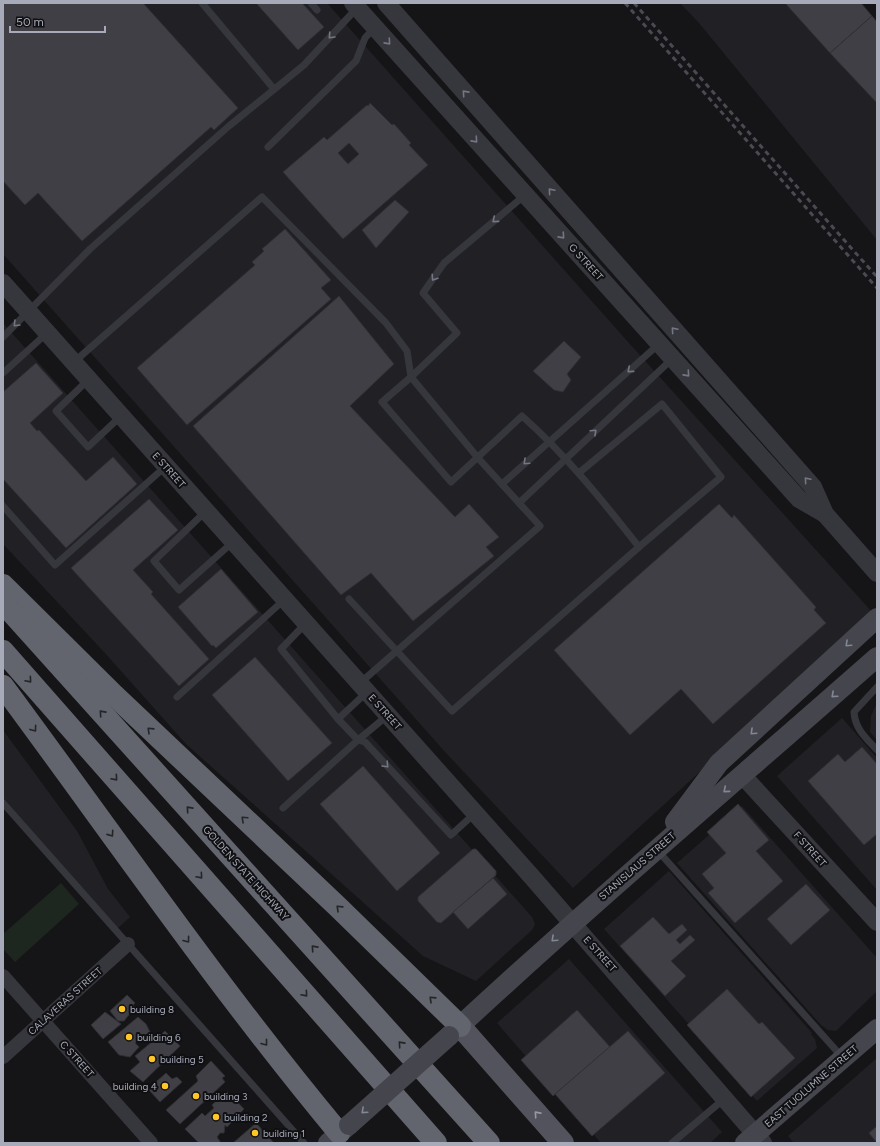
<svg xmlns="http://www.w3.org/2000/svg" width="880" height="1146" font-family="Figtree,sans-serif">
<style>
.built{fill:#212125}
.green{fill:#1d261f}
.building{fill:#3f3f45;stroke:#2f2f34;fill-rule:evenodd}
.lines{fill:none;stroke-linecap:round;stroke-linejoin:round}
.service{stroke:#36363d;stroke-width:7}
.minor{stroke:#36363d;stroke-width:14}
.tertiary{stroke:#36363d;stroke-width:18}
.secondary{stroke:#44454d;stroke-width:20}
.primary{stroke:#52535c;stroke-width:22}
.motorway{stroke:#62646e;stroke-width:22}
.rail{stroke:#494a52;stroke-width:3;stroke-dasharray:5 4;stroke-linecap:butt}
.secondary-bridge{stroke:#44454d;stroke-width:20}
.oneway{stroke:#747681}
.oneway2{stroke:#848793}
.oneway3{stroke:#242529}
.oneway4{stroke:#9599a6}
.poi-dot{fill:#ffc726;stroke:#101012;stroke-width:1.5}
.labels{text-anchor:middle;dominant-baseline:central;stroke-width:4;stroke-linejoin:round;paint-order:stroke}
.street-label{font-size:10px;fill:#a6aab9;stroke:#101012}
.poi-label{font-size:10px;fill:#a6aab9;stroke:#101012;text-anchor:start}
</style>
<rect width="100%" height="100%" fill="#151517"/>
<g class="built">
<polygon points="3,3 327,3 629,343 873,613 573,888 446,753 3,254"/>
<polygon points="680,3 860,3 877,21 877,240 699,23"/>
<polygon points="3,323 532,917 535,924 532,930 476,981 423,956 186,744 104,652 3,544"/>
<polygon points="877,703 877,740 870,732 871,716"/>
<polygon points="842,718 877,758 877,890 777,776"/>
<polygon points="3,730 77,831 108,889 130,917 117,929 3,799"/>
<polygon points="742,806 877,958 877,991 836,1031 828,1030 821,1025 677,863"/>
<polygon points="669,871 812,1033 811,1034 815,1039 817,1048 757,1101 604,929"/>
<polygon points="569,959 722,1132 710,1143 601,1143 497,1023"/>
<polygon points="877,1058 877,1143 794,1143 788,1136"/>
</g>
<polygon class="green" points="61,883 79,904 15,962 3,949 3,934"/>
<g class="building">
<polygon points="3,3 143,3 238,108 214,130 211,127 82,241 38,193 25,205 3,181"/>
<polygon points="256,3 302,3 324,27 298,50"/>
<polygon points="785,3 861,3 872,16 830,53"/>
<polygon points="872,16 877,22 877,103 830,53"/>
<path d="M 370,103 L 392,125 L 394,124 L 411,143 L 409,145 L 428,165 L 343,239 L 283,172 L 324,137 L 327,140 L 367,105 L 368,106 ZM 349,143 L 359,154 L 348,164 L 338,153 Z"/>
<polygon points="395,200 409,212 376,248 362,230"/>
<polygon points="285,229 331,280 321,288 331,299 187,425 137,368 255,265 252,262 264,251 262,249"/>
<polygon points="339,296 394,364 350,406 455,517 469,504 499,537 486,547 494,556 413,621 371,573 341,595 193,426"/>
<polygon points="564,341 581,357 567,374 571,380 563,392 554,390 533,371"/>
<polygon points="36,363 63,393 30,423 37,431 39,430 86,481 113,457 137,484 66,548 3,479 3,392"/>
<polygon points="149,499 178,530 133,570 153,592 151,594 209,659 179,686 71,568"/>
<polygon points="719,504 732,518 734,515 816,607 814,610 826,623 713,724 681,689 630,735 554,650"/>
<polygon points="221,569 258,612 216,648 213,645 212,646 178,607"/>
<polygon points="255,657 332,743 288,781 212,695"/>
<polygon points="862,747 877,764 877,834 864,845 808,781 838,754 845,762"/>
<polygon points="363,766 440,853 397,891 320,804"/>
<polygon points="738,804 769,840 756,851 783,881 735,923 708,893 714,888 702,874 726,853 707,832"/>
<polygon points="473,849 476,849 496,871 496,875 441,923 437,922 418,901 418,897"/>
<polygon points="493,878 507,894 468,929 453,912"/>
<polygon points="806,884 830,910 791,945 767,919"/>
<polygon points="653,917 669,934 682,924 687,930 676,940 680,944 690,935 695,940 671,961 686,976 665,996 620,946"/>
<polygon points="727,989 759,1024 762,1022 795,1058 751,1097 687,1025"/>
<polygon points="127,995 135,1003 133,1005 135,1007 124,1021 118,1021 110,1011"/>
<polygon points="577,1010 610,1047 553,1096 521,1060"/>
<polygon points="105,1012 121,1024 103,1039 91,1025"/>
<polygon points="138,1017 146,1024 150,1032 135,1043 139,1047 130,1057 119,1055 108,1042"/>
<polygon points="165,1031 180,1046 143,1082 130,1071 140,1062 135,1056"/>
<polygon points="628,1031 665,1073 592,1136 555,1094"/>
<polygon points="211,1061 225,1076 222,1078 225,1082 180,1124 166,1110 198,1081 196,1076"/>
<polygon points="166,1073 172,1079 177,1077 182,1082 160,1102 148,1089"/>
<polygon points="227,1091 244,1109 227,1127 225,1125 224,1133 220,1133 217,1137 221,1143 199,1143 185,1129 202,1113 205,1116 214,1108 212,1105"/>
<polygon points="256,1123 274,1143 233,1143"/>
<polygon points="877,1126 877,1143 869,1133"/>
</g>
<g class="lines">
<g class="service">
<polyline points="202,3 274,89"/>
<polyline points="311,3 317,10"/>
<polyline points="268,147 356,61 365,38 374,28"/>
<polyline points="3,337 90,249 229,126 304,65 357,8"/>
<polyline points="74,362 262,197 386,323 407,351 411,377"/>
<polyline points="3,373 47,333"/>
<polyline points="411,377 457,333 423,293 444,263 525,195"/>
<polyline points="89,379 56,411 88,447 121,416"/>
<polyline points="502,484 659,344"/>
<polyline points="519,503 672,359"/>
<polyline points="3,506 55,565 166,466"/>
<polyline points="206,511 154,561 179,590 233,542"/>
<polyline points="349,599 452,711 639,547"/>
<polyline points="306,623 281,649 338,719"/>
<path d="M 360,683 L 540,526 L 478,458 L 411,377 L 382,402 L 451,482 L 522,416 C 566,455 602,500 639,547 L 721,477 L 662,404 L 580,472"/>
<path d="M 877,687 L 854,712 C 855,729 866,738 877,750"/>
<polyline points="177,697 285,599"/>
<polyline points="358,740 365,742 451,835 474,814"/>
<polyline points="358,740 388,715"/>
<polyline points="3,803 304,1143"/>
<polyline points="283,808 358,740 338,719 367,692"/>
<polyline points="658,851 843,1058"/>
<polyline points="672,1143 724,1099"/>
</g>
<g class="minor">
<polyline points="3,976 151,1143"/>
<polyline points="3,1057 128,944"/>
</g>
<g class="tertiary">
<polyline points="353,3 799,499 825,514"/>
<polyline points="386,3 813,487 825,514 877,573"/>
<polyline points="3,283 532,877 763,1143"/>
<polyline points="743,776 877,922"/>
</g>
<g class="secondary">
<polyline points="675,822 719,763 877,618"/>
<path d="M 449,1036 C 589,906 734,783 877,657"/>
<polyline points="328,1143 349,1125"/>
<polyline points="745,1143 877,1029"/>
</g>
<polyline class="primary" points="460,1026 563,1143"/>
<g class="motorway">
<polyline points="3,585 114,695 338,907 460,1026"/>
<polyline points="3,603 489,1143"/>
<polyline points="3,651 436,1143"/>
<path d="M 3,686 C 114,836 220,990 339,1133"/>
</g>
<g class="rail">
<polyline points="625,3 877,288"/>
<polyline points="634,3 877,277"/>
</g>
<polyline class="secondary-bridge" points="349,1125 449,1036"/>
</g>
<defs><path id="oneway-chevron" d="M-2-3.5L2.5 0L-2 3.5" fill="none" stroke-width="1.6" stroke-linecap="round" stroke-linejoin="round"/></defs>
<g class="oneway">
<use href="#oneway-chevron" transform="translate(331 36) rotate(133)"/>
<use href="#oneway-chevron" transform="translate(388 42) rotate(48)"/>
<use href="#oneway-chevron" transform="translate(465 93) rotate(-132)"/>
<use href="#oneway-chevron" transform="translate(475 140) rotate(48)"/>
<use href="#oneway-chevron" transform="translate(551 191) rotate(-131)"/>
<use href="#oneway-chevron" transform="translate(495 220) rotate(140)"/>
<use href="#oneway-chevron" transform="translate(562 236) rotate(48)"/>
<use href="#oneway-chevron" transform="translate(434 278) rotate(124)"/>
<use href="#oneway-chevron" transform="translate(16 324) rotate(135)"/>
<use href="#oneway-chevron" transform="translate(674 330) rotate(-131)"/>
<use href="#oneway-chevron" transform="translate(630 370) rotate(139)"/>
<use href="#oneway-chevron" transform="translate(687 374) rotate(48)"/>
<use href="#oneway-chevron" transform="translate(594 432) rotate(-43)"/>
<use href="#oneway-chevron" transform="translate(526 462) rotate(137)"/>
<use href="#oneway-chevron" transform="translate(807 480) rotate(-131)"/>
<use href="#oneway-chevron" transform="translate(386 765) rotate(47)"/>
</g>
<g class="oneway2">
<use href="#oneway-chevron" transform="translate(848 644) rotate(137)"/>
<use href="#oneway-chevron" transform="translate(834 695) rotate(138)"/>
<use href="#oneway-chevron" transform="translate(753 732) rotate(137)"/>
<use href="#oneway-chevron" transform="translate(726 790) rotate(140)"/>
<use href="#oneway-chevron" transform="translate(554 939) rotate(137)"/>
<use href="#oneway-chevron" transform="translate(364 1111) rotate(138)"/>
</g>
<g class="oneway3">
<use href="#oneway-chevron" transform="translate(29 680) rotate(49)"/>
<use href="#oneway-chevron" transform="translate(102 713) rotate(-132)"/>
<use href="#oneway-chevron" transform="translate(34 729) rotate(54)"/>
<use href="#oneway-chevron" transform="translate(150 730) rotate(-136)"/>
<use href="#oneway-chevron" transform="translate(115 778) rotate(49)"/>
<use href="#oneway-chevron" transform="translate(189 809) rotate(-132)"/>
<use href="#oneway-chevron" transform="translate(244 819) rotate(-137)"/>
<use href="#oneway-chevron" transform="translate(111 834) rotate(55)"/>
<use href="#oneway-chevron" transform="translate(200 876) rotate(49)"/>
<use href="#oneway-chevron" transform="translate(339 908) rotate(-136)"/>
<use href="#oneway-chevron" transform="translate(187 940) rotate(53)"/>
<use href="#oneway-chevron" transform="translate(314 948) rotate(-132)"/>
<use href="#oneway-chevron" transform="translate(305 994) rotate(49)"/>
<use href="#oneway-chevron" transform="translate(432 999) rotate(-136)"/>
<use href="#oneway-chevron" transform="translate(265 1043) rotate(52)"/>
<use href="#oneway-chevron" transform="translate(401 1044) rotate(-132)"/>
</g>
<use class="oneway4" href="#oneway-chevron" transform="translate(537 1114) rotate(-132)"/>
<g class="poi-dot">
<circle cx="122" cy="1009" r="4"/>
<circle cx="129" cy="1037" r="4"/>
<circle cx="152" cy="1059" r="4"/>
<circle cx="165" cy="1086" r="4"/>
<circle cx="196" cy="1096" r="4"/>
<circle cx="216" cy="1117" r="4"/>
<circle cx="255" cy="1133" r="4"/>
</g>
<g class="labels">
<g class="street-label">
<text transform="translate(586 262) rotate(48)">G STREET</text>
<text transform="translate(169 470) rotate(48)">E STREET</text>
<text transform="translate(385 712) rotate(48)">E STREET</text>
<text transform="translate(810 849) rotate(48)">F STREET</text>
<text transform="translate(637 866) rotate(-41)">STANISLAUS STREET</text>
<text transform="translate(246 873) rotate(48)">GOLDEN STATE HIGHWAY</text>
<text transform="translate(600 954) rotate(48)">E STREET</text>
<text transform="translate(65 1001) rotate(-42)">CALAVERAS STREET</text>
<text transform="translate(77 1059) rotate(48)">C STREET</text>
<text transform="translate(811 1086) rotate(-41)">EAST TUOLUMNE STREET</text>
</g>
<g class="poi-label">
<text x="130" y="1009">building 8</text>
<text x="137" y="1037">building 6</text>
<text x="160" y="1059">building 5</text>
<text x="157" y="1086" text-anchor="end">building 4</text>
<text x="204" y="1096">building 3</text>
<text x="224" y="1117">building 2</text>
<text x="263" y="1133">building 1</text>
</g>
</g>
<rect width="880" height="1146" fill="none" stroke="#a6aab9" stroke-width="8"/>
<path d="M10 26v6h95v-6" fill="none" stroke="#a6aab9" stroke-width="2"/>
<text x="16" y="26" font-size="12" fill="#a6aab9" stroke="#101012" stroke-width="3" paint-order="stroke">50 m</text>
</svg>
